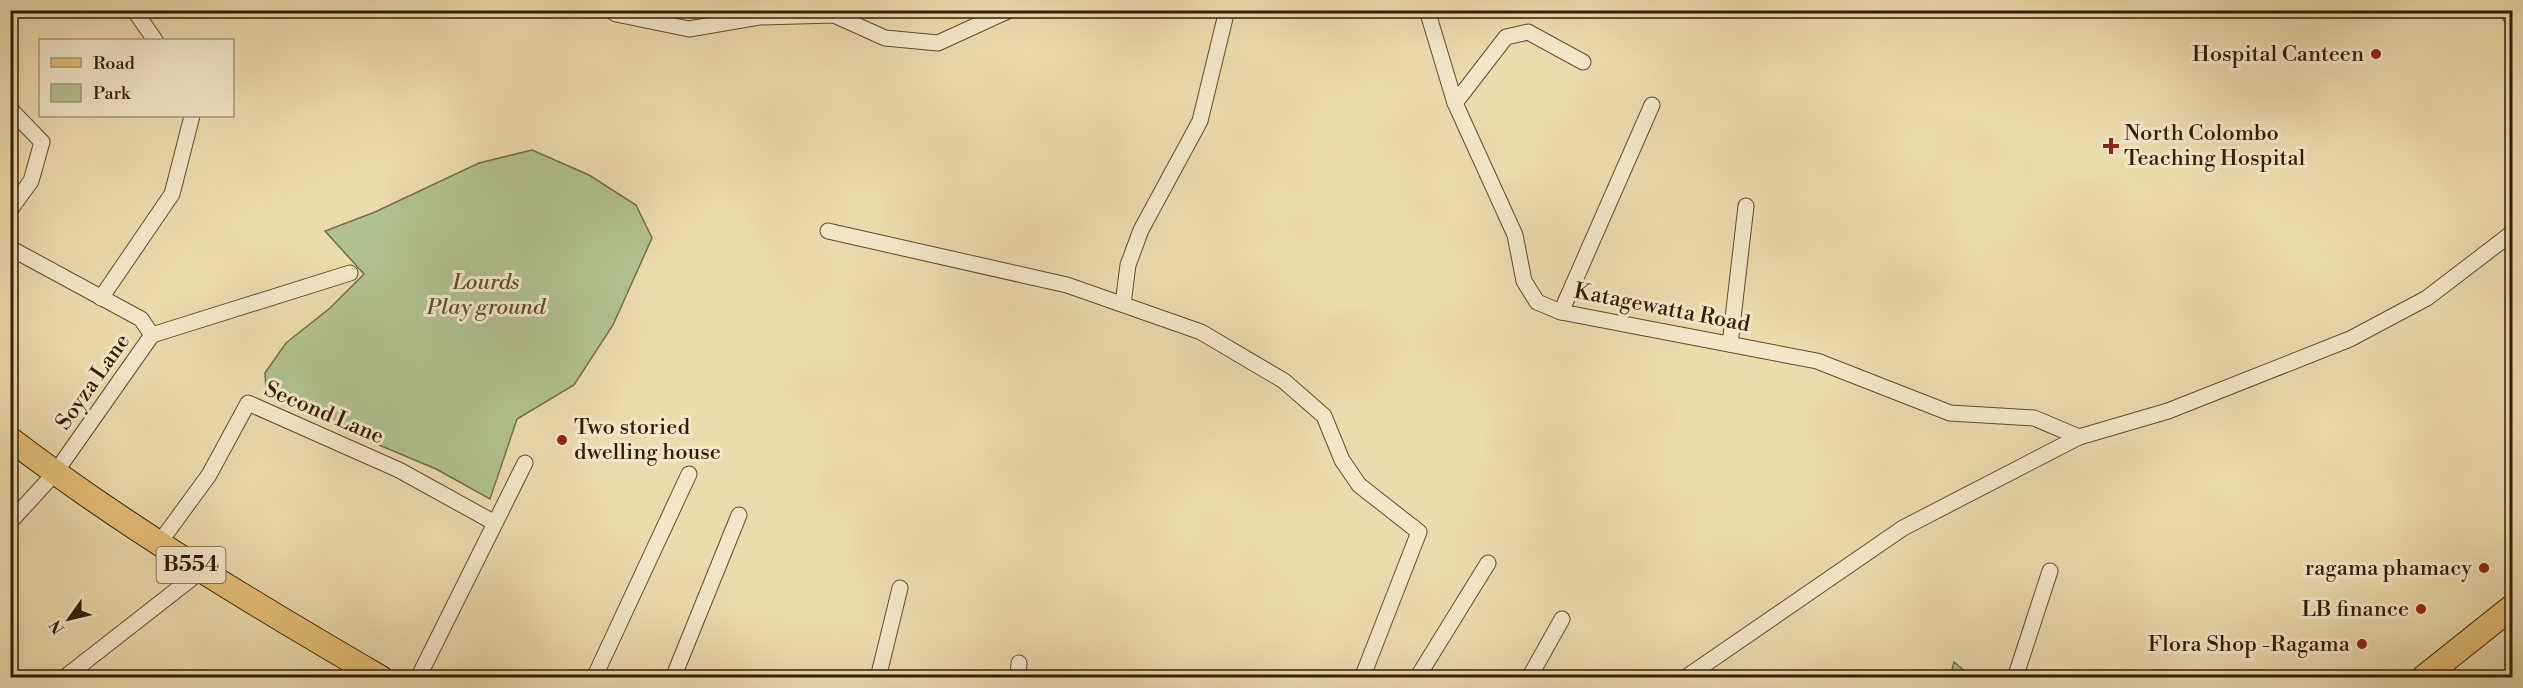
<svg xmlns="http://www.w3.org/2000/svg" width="2523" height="688" font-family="'Libre Bodoni',serif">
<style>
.green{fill:#b1c28e;stroke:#726f47;stroke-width:1.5}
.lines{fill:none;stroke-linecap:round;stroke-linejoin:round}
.minor-casing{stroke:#624c2b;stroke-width:17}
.tertiary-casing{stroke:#624c2b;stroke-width:20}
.primary-casing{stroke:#341c00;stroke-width:26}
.minor{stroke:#f2e8c9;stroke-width:15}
.tertiary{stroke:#f2e8c9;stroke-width:18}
.primary{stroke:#e6be76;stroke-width:24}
.poi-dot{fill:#8f2418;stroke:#f2e8c9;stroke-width:2}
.labels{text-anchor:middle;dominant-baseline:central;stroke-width:6;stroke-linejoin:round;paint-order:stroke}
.shield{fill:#f2e8c9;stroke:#6d593c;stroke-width:1.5}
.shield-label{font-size:21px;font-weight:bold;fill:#341c00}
.poi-label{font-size:22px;fill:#341c00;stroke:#f2e8c9;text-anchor:end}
.park-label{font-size:22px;font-style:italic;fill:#5a4e2b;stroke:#f2e8c9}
.street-label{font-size:22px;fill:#341c00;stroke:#f2e8c9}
</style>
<rect width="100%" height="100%" fill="#ebdcac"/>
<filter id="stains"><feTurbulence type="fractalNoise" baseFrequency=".00333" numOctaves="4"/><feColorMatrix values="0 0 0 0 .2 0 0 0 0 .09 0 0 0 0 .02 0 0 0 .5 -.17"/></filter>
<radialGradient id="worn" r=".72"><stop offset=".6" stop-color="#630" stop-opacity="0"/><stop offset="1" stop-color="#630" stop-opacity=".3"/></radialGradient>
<g class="green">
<polygon points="532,150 589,175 636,205 652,238 613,325 574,385 517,419 490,499 436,469 329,424 266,388 265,373 286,343 330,308 364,274 325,231 375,212 479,163"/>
<polygon points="1954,662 1972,677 1950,677"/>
</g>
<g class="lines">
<defs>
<g id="minor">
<polyline points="134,10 155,40"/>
<polyline points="610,10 616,14 689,29 759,17 834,15 885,38 938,43 1010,10"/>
<polyline points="1427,10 1455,103 1515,235 1524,281 1537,302 1561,312 1817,361 1950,413 2034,418 2079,437"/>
<polyline points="1455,103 1506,37 1528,32 1583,62"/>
<polyline points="10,109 42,142 31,181 10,210"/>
<polyline points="828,231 1067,285 1201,332 1284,381 1324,416 1342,460 1359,485 1419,532 1362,678"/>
<polyline points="10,248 141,319 152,335 55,473 10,522"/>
<polyline points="101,298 172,194 192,116"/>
<polyline points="1123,304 1128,265 1141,230 1200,121 1227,10"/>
<polyline points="1561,312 1652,105"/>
<polyline points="152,335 350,273"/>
<polyline points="1730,344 1746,206"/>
<polyline points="160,542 209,475 248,403 399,470 495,523"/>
<polyline points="64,678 201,571"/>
<polyline points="418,678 525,463"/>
<polyline points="594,678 689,474"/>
<polyline points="673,678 739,515"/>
<polyline points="878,678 900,588"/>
<polyline points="1018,678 1019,663"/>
<polyline points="1417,678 1488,563"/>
<polyline points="1529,678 1562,619"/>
<polyline points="1685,678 1903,528 2079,437 2168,411 2350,339 2427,298 2512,233"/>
<polyline points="2015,678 2050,571"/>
</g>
<polyline id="tertiary" points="2509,10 2512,16"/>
<g id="primary">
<path d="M 10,439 C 127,528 254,604 381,678"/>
<polyline points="2423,678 2512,607"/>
</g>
</defs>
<use href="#minor" class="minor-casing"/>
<use href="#tertiary" class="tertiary-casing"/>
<use href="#primary" class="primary-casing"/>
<use href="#minor" class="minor"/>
<use href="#tertiary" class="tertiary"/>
<use href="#primary" class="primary"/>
</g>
<g class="poi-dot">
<circle cx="2376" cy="54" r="6"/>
<path d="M2108 137h6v6h6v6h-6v6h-6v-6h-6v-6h6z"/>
<circle cx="562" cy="440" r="6"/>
<circle cx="2484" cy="568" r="6"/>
<circle cx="2421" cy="609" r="6"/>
<circle cx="2362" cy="644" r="6"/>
</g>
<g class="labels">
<rect class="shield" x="156.5" y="547" width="69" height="36" rx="4.5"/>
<g class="shield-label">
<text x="191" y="565">B554</text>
</g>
<g class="poi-label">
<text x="2364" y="54">Hospital Canteen</text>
<text x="2124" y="133" text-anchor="start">North Colombo<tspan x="2124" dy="25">Teaching Hospital</tspan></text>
<text x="574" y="427" text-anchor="start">Two storied<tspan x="574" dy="25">dwelling house</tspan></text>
<text x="2472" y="568">ragama phamacy</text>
<text x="2409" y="609">LB finance</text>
<text x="2350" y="644">Flora Shop -Ragama</text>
</g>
<g class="park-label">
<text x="486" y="282">Lourds<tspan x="486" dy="25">Play ground</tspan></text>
</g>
<g class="street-label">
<text transform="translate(1662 308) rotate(11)">Katagewatta Road</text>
<text transform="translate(93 382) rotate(-55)">Soyza Lane</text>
<text transform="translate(324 413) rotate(23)">Second Lane</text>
</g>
</g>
<rect width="2523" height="688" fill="none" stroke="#ebdcac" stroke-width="36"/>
<rect x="12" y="12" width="2499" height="664" fill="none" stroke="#341c00" stroke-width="3"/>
<rect x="18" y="18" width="2487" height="652" fill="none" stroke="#341c00" stroke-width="1.5"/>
<rect x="39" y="39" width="195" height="78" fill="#f2e8c9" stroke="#a69679" stroke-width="1.5"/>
<rect x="51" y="58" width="30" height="9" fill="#e6be76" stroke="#a69679" stroke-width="1.5"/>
<text x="93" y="69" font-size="18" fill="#341c00">Road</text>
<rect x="51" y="84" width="30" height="18" fill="#b1c28e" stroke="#a69679" stroke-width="1.5"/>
<text x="93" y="99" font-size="18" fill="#341c00">Park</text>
<g transform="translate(69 619) rotate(236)" stroke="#f2e8c9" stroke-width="4.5" paint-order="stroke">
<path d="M0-4.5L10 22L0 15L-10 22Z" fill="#341c00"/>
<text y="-9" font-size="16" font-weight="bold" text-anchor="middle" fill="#341c00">N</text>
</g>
<rect width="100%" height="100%" filter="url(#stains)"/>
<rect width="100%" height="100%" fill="url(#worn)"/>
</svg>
